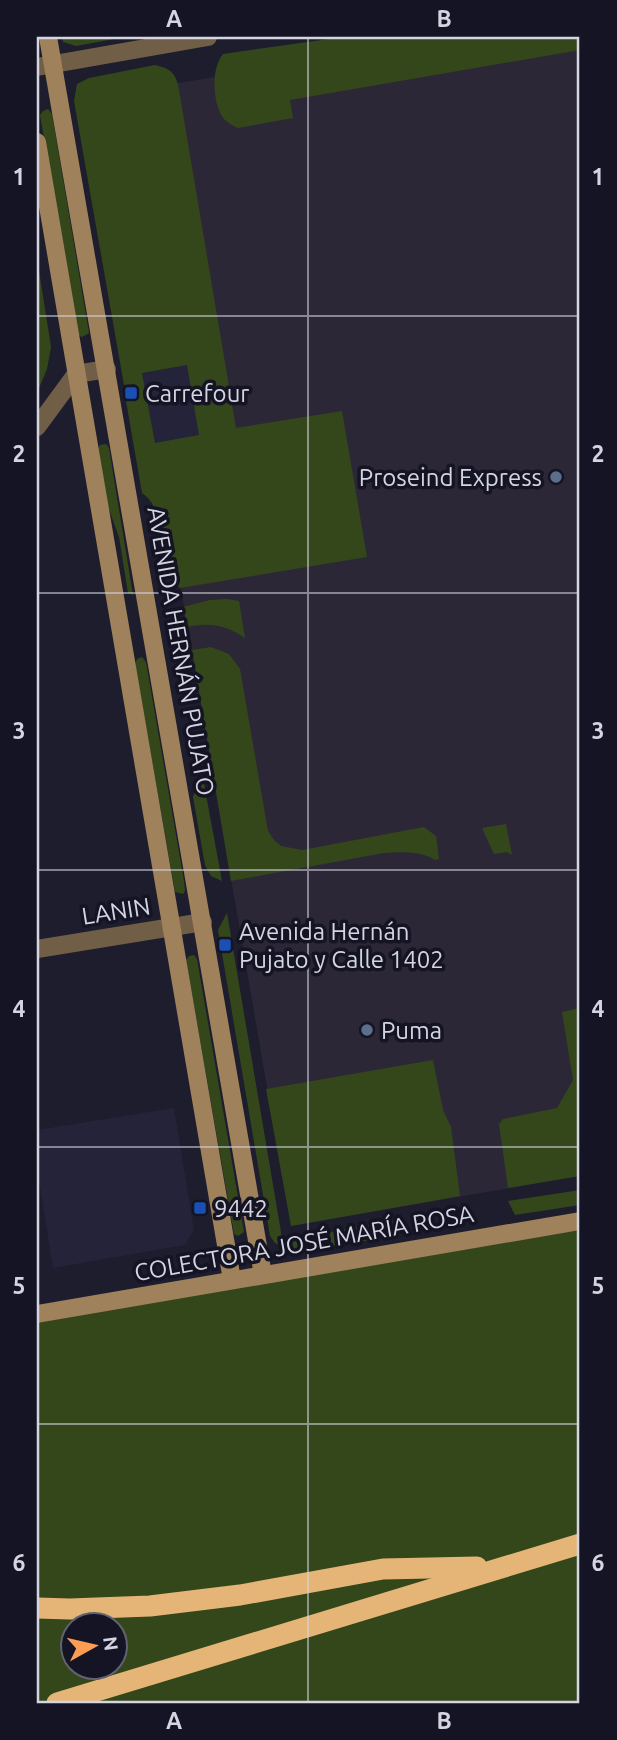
<svg xmlns="http://www.w3.org/2000/svg" width="617" height="1740" font-family="Ubuntu,sans-serif">
<style>
.commercial{fill:#2c2736}
.built{fill:#24233a}
.green{fill:#34471b;fill-rule:evenodd}
.lines{fill:none;stroke-linecap:round;stroke-linejoin:round}
.street{stroke:#715e46;stroke-width:18}
.secondary{stroke:#9f815b;stroke-width:18}
.highway{stroke:#e5b578;stroke-width:21}
.grid{fill:none;stroke:#d5d5e1;stroke-width:2;stroke-opacity:0.55}
.transit-dot{fill:#1a4fb4;stroke:#141424;stroke-width:2.5}
.service-dot{fill:#5c6f8a;stroke:#141424;stroke-width:2.5}
.labels{text-anchor:middle;dominant-baseline:central;stroke-width:7;stroke-linejoin:round;paint-order:stroke}
.poi-label{font-size:24px;fill:#d5d5e1;stroke:#141424;text-anchor:start}
.street-label{font-size:24px;fill:#d5d5e1;stroke:#141424}
.neatline{fill:none;stroke:#d5d5e1;stroke-width:2.5}
.grid-label{font-size:23px;text-anchor:middle;font-weight:bold;fill:#d5d5e1}
</style>
<rect width="100%" height="100%" fill="#1d1d2e"/>
<polygon class="commercial" points="450,37 580,37 580,1176 291,1226 96,97"/>
<g class="built">
<polygon points="187,365 199,435 154,443 142,372"/>
<polygon points="174,1108 194,1230 185,1245 53,1268 37,1168 37,1130"/>
</g>
<g class="green">
<polygon points="62,37 125,37 76,46 63,42"/>
<path d="M 343,37 L 580,37 L 580,50 L 290,100 L 293,118 L 238,128 C 232,125 228,123 224,119 C 212,104 211,68 223,54 Z"/>
<path d="M 155,65 C 168,68 174,71 178,84 L 236,428 L 342,411 L 367,557 L 180,588 C 149,567 173,514 142,493 L 126,401 L 137,399 L 135,384 L 124,385 L 74,101 L 77,84 L 89,78 ZM 187,365 L 199,435 L 155,443 L 142,373 Z"/>
<polygon points="48,109 52,114 89,333 82,337 78,335 40,115 43,111"/>
<polygon points="37,258 51,347 47,369 37,393"/>
<polygon points="106,444 109,448 133,595 128,593 119,537 106,501 97,450 100,445"/>
<path d="M 227,599 L 239,601 L 245,638 C 226,625 210,622 187,627 L 183,607 L 210,600 Z"/>
<path d="M 211,647 L 229,654 L 240,669 L 268,831 L 274,840 L 281,846 L 302,850 L 424,827 L 436,836 L 439,859 L 435,860 C 420,851 402,852 384,853 L 231,881 L 192,650 Z"/>
<polygon points="142,657 146,662 184,881 185,891 183,894 175,892 135,664 137,659"/>
<polygon points="202,773 222,881 211,876 205,865 193,797"/>
<polygon points="506,824 512,855 507,852 494,854 482,828"/>
<polygon points="227,913 282,1238 284,1240 405,1219 377,1239 291,1252 275,1243 270,1236 218,930"/>
<polygon points="194,955 197,959 244,1232 238,1236 234,1234 186,960 189,956"/>
<polygon points="580,1008 580,1176 508,1188 499,1124 503,1119 557,1108 573,1080 562,1012"/>
<polygon points="433,1060 443,1110 451,1127 460,1196 291,1226 266,1089"/>
<polygon points="580,1190 580,1205 515,1215 508,1201"/>
<path d="M 580,1221 L 580,1703 L 37,1703 L 37,1314 ZM 74,1624 L 116,1624 L 116,1666 L 74,1666 Z"/>
</g>
<g class="lines">
<g class="street">
<polyline points="37,67 208,37"/>
<polyline points="37,427 76,374 107,369"/>
<polyline points="37,949 203,922"/>
</g>
<g class="secondary">
<polyline points="48,37 263,1275"/>
<polyline points="37,142 232,1280"/>
<polyline points="37,1314 580,1221"/>
</g>
<g class="highway">
<polyline points="37,1608 70,1609 150,1606 240,1595 383,1569 477,1567"/>
<polyline points="57,1703 580,1544"/>
</g>
</g>
<path class="grid" d="M 308,37 L 308,1703M 37,316 L 580,316M 37,593 L 580,593M 37,870 L 580,870M 37,1147 L 580,1147M 37,1424 L 580,1424"/>
<g class="transit-dot">
<rect x="124" y="386" width="14" height="14" rx="3.5"/>
<rect x="218" y="938" width="14" height="14" rx="3.5"/>
<rect x="193" y="1201" width="14" height="14" rx="3.5"/>
</g>
<g class="service-dot">
<circle cx="556" cy="477" r="7"/>
<circle cx="367" cy="1030" r="7"/>
</g>
<g class="labels">
<g class="poi-label">
<text x="145" y="393">Carrefour</text>
<text x="542" y="477" text-anchor="end">Proseind Express</text>
<text x="239" y="931">Avenida Hernán<tspan x="239" dy="28">Pujato y Calle 1402</tspan></text>
<text x="381" y="1030">Puma</text>
<text x="214" y="1208">9442</text>
</g>
<g class="street-label">
<text transform="translate(181 651) rotate(80)">AVENIDA HERNÁN PUJATO</text>
<text transform="translate(116 911) rotate(-9)">LANIN</text>
<text transform="translate(304 1243) rotate(-10)">COLECTORA JOSÉ MARÍA ROSA</text>
</g>
</g>
<rect width="617" height="1740" fill="none" stroke="#141424" stroke-width="77"/>
<g transform="translate(94 1646) rotate(82)"><circle r="33" fill="#141424" stroke="#616170" stroke-width="2"/>
<path d="M0-5L12 26L0 18L-12 26Z" fill="#fd9c55"/>
<text y="-10" font-size="19" font-weight="bold" text-anchor="middle" fill="#d5d5e1">N</text>
</g>
<rect x="38" y="38" width="540" height="1664" class="neatline"/>
<g class="grid-label">
<text x="174" y="27">A</text>
<text x="444" y="27">B</text>
<text x="19" y="185">1</text>
<text x="598" y="185">1</text>
<text x="19" y="462">2</text>
<text x="598" y="462">2</text>
<text x="19" y="739">3</text>
<text x="598" y="739">3</text>
<text x="19" y="1017">4</text>
<text x="598" y="1017">4</text>
<text x="19" y="1294">5</text>
<text x="598" y="1294">5</text>
<text x="19" y="1571">6</text>
<text x="598" y="1571">6</text>
<text x="174" y="1729">A</text>
<text x="444" y="1729">B</text>
</g>
</svg>
